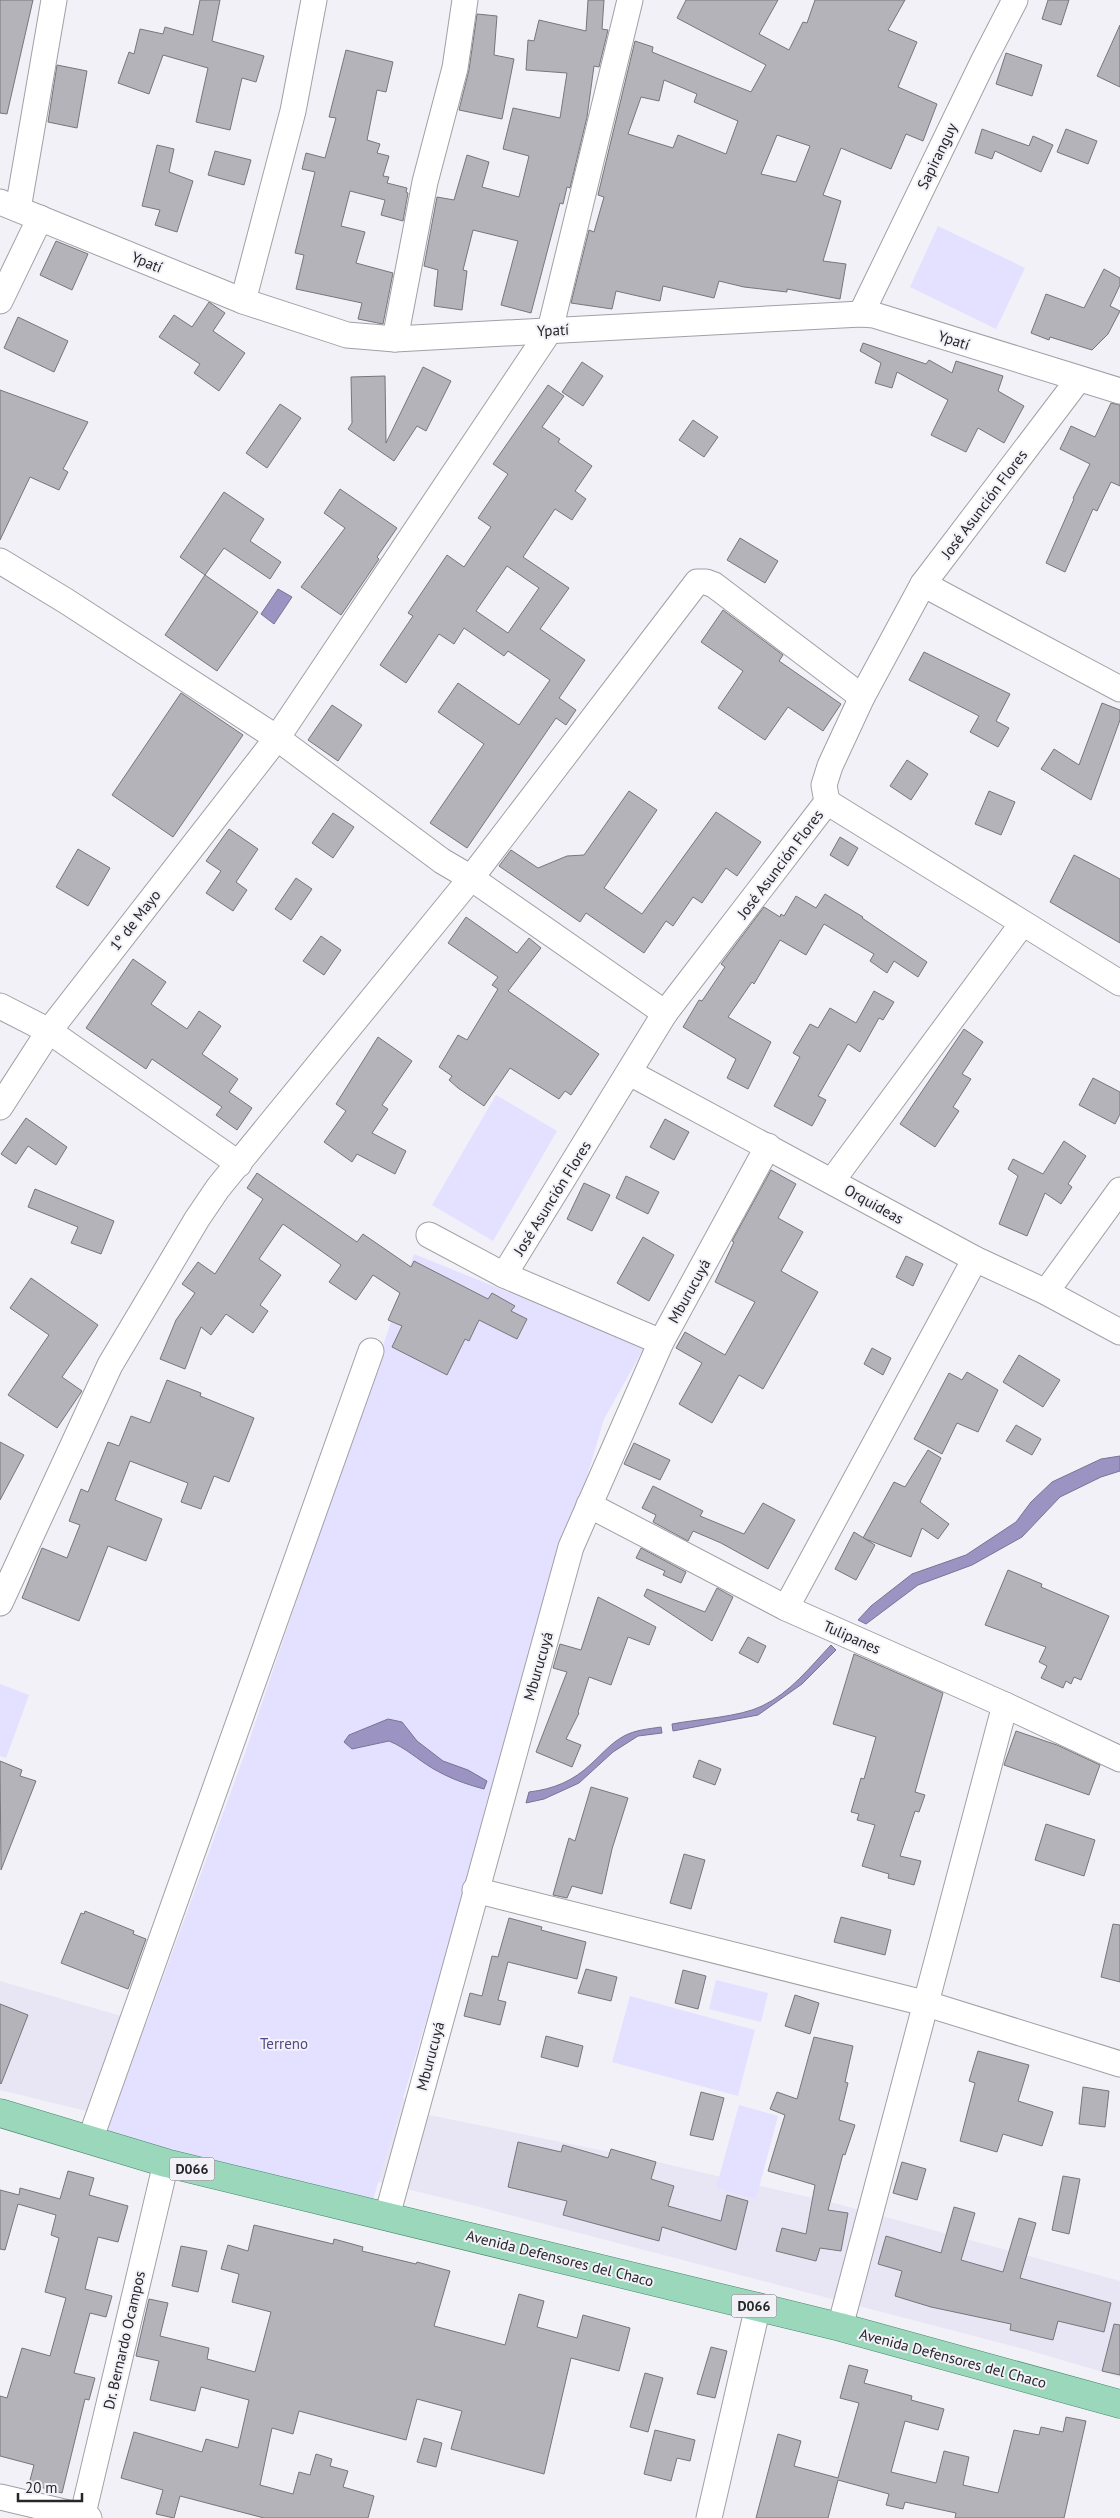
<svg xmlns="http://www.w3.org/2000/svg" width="1120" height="2518" font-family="'PT Sans',sans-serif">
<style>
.built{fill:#e8e6f4}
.green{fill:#e4e0ff}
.water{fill:#9b94c3;stroke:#787395}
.building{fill:#b3b3b9;stroke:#76767b;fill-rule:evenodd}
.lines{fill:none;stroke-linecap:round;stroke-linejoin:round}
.minor-casing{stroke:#a1a0a6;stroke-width:27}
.major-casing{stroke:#46886a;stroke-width:29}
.minor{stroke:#fff;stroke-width:25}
.major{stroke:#9ad7bb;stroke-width:28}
.labels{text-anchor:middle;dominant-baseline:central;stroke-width:4;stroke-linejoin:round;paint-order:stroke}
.shield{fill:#f2f1f8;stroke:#646367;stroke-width:1}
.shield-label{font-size:14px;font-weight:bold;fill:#272629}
.street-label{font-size:15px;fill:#272629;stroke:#f2f1f8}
.park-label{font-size:15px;fill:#544785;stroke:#f2f1f8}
</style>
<rect width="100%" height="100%" fill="#f2f1f8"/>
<polygon class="built" points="0,1981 402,2097 429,2115 649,2160 838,2204 1120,2281 1120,2377 1031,2351 468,2204 0,2090"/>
<g class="green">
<polygon points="938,226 1025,268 996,329 910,287"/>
<polygon points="496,1095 557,1131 493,1241 432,1205"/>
<polygon points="414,1254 545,1307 639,1340 644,1348 604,1419 373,2200 107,2145 109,2126 245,1753"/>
<polygon points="0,1684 29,1695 6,1758 0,1756"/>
<polygon points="716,1980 768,1993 761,2022 709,2009"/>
<polygon points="630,1996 755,2030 738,2096 612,2062"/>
<polygon points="739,2105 778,2116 756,2199 716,2188"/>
</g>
<g class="water">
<polygon points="278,589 292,597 274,624 261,614"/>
<polygon points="1120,1456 1120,1471 1101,1477 1060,1497 1022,1537 972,1565 918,1585 866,1624 858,1620 871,1606 912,1574 966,1555 1016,1522 1031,1502 1052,1482 1101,1459"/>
<path d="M 831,1645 L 836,1650 L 802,1684 L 758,1715 L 673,1731 L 672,1724 C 698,1719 740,1717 762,1706 C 790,1693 810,1667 831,1645 Z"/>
<path d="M 388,1719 L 402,1722 L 417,1741 L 443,1761 L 468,1770 L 487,1781 L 484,1789 C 465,1784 449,1778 432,1768 C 417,1759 406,1748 389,1741 L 352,1749 L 344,1742 L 349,1735 Z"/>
<path d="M 661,1727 L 662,1733 L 638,1736 L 613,1752 L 579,1783 L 544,1799 L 526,1803 L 529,1792 C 554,1789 573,1781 591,1764 C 602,1754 611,1743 624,1736 C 635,1730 648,1729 661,1727 Z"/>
</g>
<g class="building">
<polygon points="0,0 33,0 7,114 0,113"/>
<polygon points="200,0 220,0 212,41 264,56 256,82 242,78 230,130 196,122 208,68 163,55 149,94 118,83 129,52 134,54 140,29 163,34 165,27 193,35"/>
<polygon points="588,0 604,0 602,29 608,30 599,67 594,66 587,117 570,188 567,187 563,204 560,203 531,313 501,305 518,241 473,230 463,270 467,271 462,310 434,306 438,270 424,266 437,197 454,200 467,155 489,162 482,187 519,197 529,156 503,149 513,108 560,118 567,73 526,70 528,40 534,41 539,20 586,31"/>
<path d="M 686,0 L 778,0 L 759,34 L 789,50 L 803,22 L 807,23 L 815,0 L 905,0 L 888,30 L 917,42 L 898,87 L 937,104 L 923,141 L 906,134 L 891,169 L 841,148 L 823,195 L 841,201 L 823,261 L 846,264 L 840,299 L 787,289 L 787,292 L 744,287 L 719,281 L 714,298 L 663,286 L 660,301 L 616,291 L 612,309 L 571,303 L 589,230 L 594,232 L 604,197 L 598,195 L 635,41 L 653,47 L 652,52 L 751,92 L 766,65 L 677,18 ZM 664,80 L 697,94 L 694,102 L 738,121 L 726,154 L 678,135 L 673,148 L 628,134 L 641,97 L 659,101 ZM 777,135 L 810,146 L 796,182 L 761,174 Z"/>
<polygon points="1048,0 1069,0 1061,25 1042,19"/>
<polygon points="477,14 497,16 494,55 514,59 502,119 459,110 469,70"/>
<polygon points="1120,25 1120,87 1097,76"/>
<polygon points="346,50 393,62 386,92 377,90 367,140 380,144 377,153 389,156 383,176 389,177 387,183 407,188 406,192 408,193 403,221 381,215 385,200 350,191 341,226 365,232 356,263 393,273 383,324 358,319 362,303 296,289 304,255 295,253 315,172 302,169 306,153 325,158 336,118 329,117"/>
<polygon points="1006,53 1042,65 1032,96 996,84"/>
<polygon points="57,65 87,71 77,128 48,122"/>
<polygon points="982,129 1029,146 1033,136 1053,145 1041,172 995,151 992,159 975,153"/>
<polygon points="1066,129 1097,141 1088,164 1057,152"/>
<polygon points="157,145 174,149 169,172 193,181 177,232 155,225 160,210 142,206"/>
<polygon points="215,151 251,160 244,185 208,175"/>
<polygon points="56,241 88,254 72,290 40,275"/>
<polygon points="1104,269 1120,278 1120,285 1110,306 1120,311 1108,334 1092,350 1050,337 1049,340 1031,333 1046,294 1084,308"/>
<polygon points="209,302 225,313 213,331 245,353 219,391 194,373 200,364 159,337 174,315 192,327"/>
<polygon points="18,317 68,341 54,372 4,348"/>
<polygon points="863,343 926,364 929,360 952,373 956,361 1003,376 998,391 1024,406 1004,443 978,428 966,452 931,435 948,400 897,372 892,388 875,383 881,363 860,351"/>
<polygon points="582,362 603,376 583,406 562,392"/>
<polygon points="423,367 451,381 426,431 417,426 394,461 348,429 352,423 351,377 385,376 386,443"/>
<path d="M 548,385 L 564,396 L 542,427 L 560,439 L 558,442 L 592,466 L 575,491 L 586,499 L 572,520 L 555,509 L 523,557 L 569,588 L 540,629 L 585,660 L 559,698 L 576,710 L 566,725 L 556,718 L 467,848 L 430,823 L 484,744 L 438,712 L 458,683 L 519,725 L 550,680 L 508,651 L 504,656 L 464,628 L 454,644 L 439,634 L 406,683 L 380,665 L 413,616 L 408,613 L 447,555 L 464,567 L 491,527 L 478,518 L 508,474 L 493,464 ZM 507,566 L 539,588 L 508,633 L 476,611 Z"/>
<polygon points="0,390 88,422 63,469 68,472 59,490 30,477 0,540"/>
<polygon points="1111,403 1120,405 1120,486 1111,482 1097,511 1093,509 1065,572 1046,563 1074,499 1073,498 1090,464 1060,449 1071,426 1095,437"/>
<polygon points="280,404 301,418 267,468 246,453"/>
<polygon points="693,420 718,437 704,457 679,440"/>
<polygon points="340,489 397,528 377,557 379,559 341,615 301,587 345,528 324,513"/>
<polygon points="224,492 264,519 250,541 281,562 270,579 224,548 205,575 180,557"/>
<polygon points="740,538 778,561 765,583 727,560"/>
<polygon points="205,575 258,612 217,671 165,635"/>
<polygon points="723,610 783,655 779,661 841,704 823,731 788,707 765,740 718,708 743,671 701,642"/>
<polygon points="924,652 1010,694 996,721 1009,728 998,747 970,732 979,716 909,680"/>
<polygon points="181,693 243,735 173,837 112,795"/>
<polygon points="1102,703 1120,710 1120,720 1091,800 1041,769 1054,749 1079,765"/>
<polygon points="332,705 362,725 338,761 308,740"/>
<polygon points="907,760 928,774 911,800 890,786"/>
<polygon points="629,791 657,810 604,888 642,914 716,812 761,842 737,876 726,868 702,903 693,897 673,926 666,921 644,953 586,913 580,922 499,866 511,850 538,868 567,856 584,855"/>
<polygon points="989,791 1015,802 1001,835 975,824"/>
<polygon points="333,813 354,827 333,858 312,843"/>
<polygon points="229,829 258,849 236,882 247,890 233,911 206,893 221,871 206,861"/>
<polygon points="840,837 858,848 848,866 830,855"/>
<polygon points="78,849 110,868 88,906 56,887"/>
<polygon points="1074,855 1120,879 1120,943 1050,902"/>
<polygon points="296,878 312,889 291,920 275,909"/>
<polygon points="825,894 863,917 862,918 927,962 918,977 894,961 887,973 870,961 874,954 824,924 806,955 780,940 754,984 752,982 728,1017 771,1042 748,1089 727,1078 736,1059 683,1027 699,1000 702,1001 725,967 721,964 764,907 780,917 781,914 784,916 796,896 816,908"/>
<polygon points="466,917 517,953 529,938 541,948 508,991 599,1054 571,1095 565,1091 559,1099 510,1068 484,1106 458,1088 449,1080 452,1076 439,1067 458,1035 467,1040 498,989 492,985 498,977 448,943"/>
<polygon points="321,936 341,950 324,975 303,961"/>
<polygon points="133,959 166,982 151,1004 187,1029 199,1011 221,1026 202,1054 238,1079 229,1092 252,1108 237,1130 216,1115 222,1107 152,1059 146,1069 86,1028"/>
<polygon points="874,991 894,1002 883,1020 879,1018 860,1052 848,1044 818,1096 826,1100 812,1126 774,1106 800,1057 793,1053 810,1024 818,1028 830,1008 856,1023"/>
<polygon points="964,1029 983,1042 962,1074 971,1079 953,1107 959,1111 935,1147 900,1124"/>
<polygon points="378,1037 412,1061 382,1105 388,1109 372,1133 406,1151 395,1174 357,1154 352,1162 324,1142 346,1111 336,1104"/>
<polygon points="1093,1078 1120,1092 1120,1114 1115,1124 1079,1105"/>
<polygon points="26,1118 67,1147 56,1165 28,1146 16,1164 1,1154"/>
<polygon points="665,1119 689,1132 674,1160 650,1147"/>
<polygon points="1064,1141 1086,1156 1068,1184 1072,1187 1061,1204 1045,1193 1027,1236 999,1224 1018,1176 1008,1169 1013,1159 1043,1174"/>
<polygon points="771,1170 796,1184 778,1218 803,1232 781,1271 818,1292 763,1389 739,1375 712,1423 679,1404 702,1363 676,1348 685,1332 725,1355 755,1302 715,1282 734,1242 732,1241"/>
<polygon points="257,1173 357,1242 363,1234 411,1267 414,1261 488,1299 492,1293 515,1306 511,1311 527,1319 517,1339 479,1320 469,1341 465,1339 447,1375 392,1347 402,1326 388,1320 400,1293 373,1275 356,1300 329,1282 341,1265 283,1224 259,1259 281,1275 260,1305 268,1311 253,1333 226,1314 211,1335 201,1327 185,1369 160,1359 176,1320 195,1293 182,1284 198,1262 215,1274 263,1199 247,1188"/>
<polygon points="626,1176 659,1192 648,1214 616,1198"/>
<polygon points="584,1183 610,1195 592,1231 567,1219"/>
<polygon points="35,1189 114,1221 101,1254 71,1243 78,1227 28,1207"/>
<polygon points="643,1237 674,1255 649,1301 617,1283"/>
<polygon points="906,1256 923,1264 913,1286 896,1277"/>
<polygon points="31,1278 98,1325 62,1377 82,1391 57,1428 8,1395 49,1335 10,1308"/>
<polygon points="872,1348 891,1358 883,1375 864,1364"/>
<polygon points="1019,1355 1060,1380 1043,1407 1003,1382"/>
<polygon points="967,1372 998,1390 978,1432 957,1423 942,1454 914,1439 949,1373 962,1380"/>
<polygon points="167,1380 201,1393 200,1396 254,1418 229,1482 214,1476 201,1509 181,1502 188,1483 130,1461 115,1500 162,1519 146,1561 108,1546 79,1621 22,1598 42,1548 67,1558 80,1525 69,1521 81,1489 88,1492 108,1442 119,1446 131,1416 150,1423"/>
<polygon points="1016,1425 1041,1439 1032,1455 1006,1441"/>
<polygon points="0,1442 24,1455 0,1500"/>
<polygon points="634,1443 670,1460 660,1480 624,1464"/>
<polygon points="928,1450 941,1458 920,1502 949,1524 938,1539 922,1528 911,1557 863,1538 894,1482 905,1487"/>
<polygon points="653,1486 703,1511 700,1516 744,1534 763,1503 795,1520 768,1569 721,1543 693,1531 688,1541 653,1522 656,1515 642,1508"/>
<polygon points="854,1532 875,1545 856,1580 835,1569"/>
<polygon points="641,1548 686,1572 681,1583 663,1575 665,1571 636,1558"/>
<polygon points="1008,1570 1042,1584 1041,1587 1109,1616 1081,1680 1074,1677 1071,1684 1066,1681 1063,1688 1041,1678 1047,1666 1039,1662 1046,1647 985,1625"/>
<polygon points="717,1588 733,1597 712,1641 644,1596 647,1589 705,1612"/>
<polygon points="598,1597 656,1627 649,1645 628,1637 611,1685 589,1677 578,1712 579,1713 566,1739 581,1745 572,1767 536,1752 567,1672 553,1668 560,1644 581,1650"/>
<polygon points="748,1637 766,1646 758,1663 739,1653"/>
<polygon points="854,1654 943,1693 915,1792 925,1795 919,1812 915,1811 900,1856 921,1861 914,1885 888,1878 889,1874 862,1866 875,1825 857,1820 859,1814 851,1812 861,1778 864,1779 876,1737 833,1724"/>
<polygon points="1016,1731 1057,1745 1100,1765 1089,1795 1004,1765"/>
<polygon points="699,1760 721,1769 715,1785 693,1777"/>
<polygon points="0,1761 22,1770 20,1776 36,1781 1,1870"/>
<polygon points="591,1787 628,1798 612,1849 602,1894 572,1886 567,1898 553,1895 569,1838 575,1841"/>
<polygon points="1046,1824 1095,1840 1084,1876 1035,1860"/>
<polygon points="684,1854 705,1860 691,1909 670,1903"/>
<polygon points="85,1911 134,1931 133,1934 146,1939 128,1989 61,1963 81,1913 84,1914"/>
<polygon points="841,1917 891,1930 885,1955 834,1942"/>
<polygon points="509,1918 542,1927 541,1930 586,1942 577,1979 508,1962 498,2000 506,2002 500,2025 464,2016 470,1993 482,1996 492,1956 498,1957"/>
<polygon points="1113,1924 1120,1925 1120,1982 1101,1977"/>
<polygon points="586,1969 617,1977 611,2001 578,1993"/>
<polygon points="683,1970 706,1976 698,2009 675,2003"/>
<polygon points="795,1995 819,2003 810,2034 785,2026"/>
<polygon points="0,2004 28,2015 1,2084 0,2083"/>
<polygon points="546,2036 583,2046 578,2067 541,2057"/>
<polygon points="814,2037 853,2046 845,2082 848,2083 839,2120 855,2125 845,2155 843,2154 828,2210 848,2213 841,2251 820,2248 816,2261 776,2251 782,2228 806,2234 815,2185 768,2171 785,2115 770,2109 777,2092 797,2099"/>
<polygon points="978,2051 1029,2065 1018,2101 1053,2112 1042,2146 1003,2134 997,2152 960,2141 975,2083 969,2081"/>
<polygon points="1083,2087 1109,2091 1105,2127 1079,2124"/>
<polygon points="701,2092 724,2098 713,2140 690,2135"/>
<polygon points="518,2142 561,2152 563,2145 608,2158 611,2149 656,2162 651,2179 674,2186 668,2206 721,2221 727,2195 748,2201 736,2250 662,2227 659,2241 563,2215 567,2201 508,2187"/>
<polygon points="902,2162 926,2169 917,2200 893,2193"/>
<polygon points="68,2171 94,2178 89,2195 128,2206 118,2242 98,2237 85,2289 112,2296 106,2317 90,2313 74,2373 95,2378 89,2400 85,2399 62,2493 29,2484 34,2465 0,2456 0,2396 7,2398 22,2348 50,2356 66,2298 45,2292 59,2238 51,2235 56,2215 18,2204 5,2250 0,2249 0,2190 19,2195 20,2188 60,2199"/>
<polygon points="1063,2176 1080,2179 1069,2234 1052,2230"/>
<polygon points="954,2207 975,2213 961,2260 1003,2272 1019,2218 1036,2223 1020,2278 1111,2303 1104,2332 1058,2321 1053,2340 1010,2330 1011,2324 931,2307 895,2296 902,2271 878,2264 886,2236 941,2253"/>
<polygon points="254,2225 333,2244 334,2239 363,2247 362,2251 416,2264 417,2262 450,2271 434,2326 505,2345 519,2294 544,2301 537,2327 577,2338 583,2315 630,2328 619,2371 571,2358 544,2474 451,2449 462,2411 417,2399 406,2440 299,2411 293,2434 272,2428 260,2485 293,2494 299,2472 310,2475 316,2454 332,2459 330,2466 348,2471 343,2487 374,2496 368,2518 264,2518 180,2496 174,2518 156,2514 163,2490 121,2478 134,2432 202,2452 206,2439 238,2448 249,2400 201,2387 195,2411 150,2400 159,2361 136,2356 149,2299 168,2303 160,2336 209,2348 207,2359 255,2372 271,2312 232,2302 239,2274 221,2269 228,2245 248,2251"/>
<polygon points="181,2246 207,2251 198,2292 172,2286"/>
<polygon points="1114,2324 1120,2325 1120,2375 1102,2371"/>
<polygon points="711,2347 727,2351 715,2398 697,2394"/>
<polygon points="849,2365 868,2370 864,2383 912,2396 911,2400 944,2409 938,2430 905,2421 891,2472 936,2483 944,2451 969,2457 963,2485 998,2493 1014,2430 1039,2435 1041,2427 1063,2432 1066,2417 1086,2421 1064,2518 955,2518 956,2513 905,2502 903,2509 886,2505 889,2494 838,2480 828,2518 756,2518 778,2434 801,2441 794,2466 838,2478 859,2403 840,2398"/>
<polygon points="645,2373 663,2378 648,2432 630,2427"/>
<polygon points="655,2430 695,2440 690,2461 677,2458 671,2481 644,2474"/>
<polygon points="424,2438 442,2443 436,2467 417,2462"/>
</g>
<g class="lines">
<defs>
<g id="minor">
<polyline points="0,202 243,301 347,335 395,339 861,314 874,315 1120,391"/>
<polyline points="18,209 54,0"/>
<polyline points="0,301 40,218"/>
<polyline points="243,301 293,111 314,0"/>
<polyline points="861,314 984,60 1015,0"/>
<polyline points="395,339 425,182 455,68 465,0"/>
<polyline points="0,561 66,601 277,738 442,861 471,878 665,1013"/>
<polyline points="923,584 1120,689"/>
<polyline points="827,802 1120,983"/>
<polyline points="0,1006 49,1031 239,1164"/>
<polyline points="630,1073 975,1259 1046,1292 1120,1332"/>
<polyline points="0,1107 49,1031 277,738 550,330 630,0"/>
<polyline points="832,1181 1022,924"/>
<polyline points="429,1235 504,1275 661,1342"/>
<polyline points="504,1275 665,1013 827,802 824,785 830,766 862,697 923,584 1078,380"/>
<polyline points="1046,1292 1120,1190"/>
<polyline points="589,1505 786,1608 1005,1705 1120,1759"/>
<polyline points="0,1603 110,1365 197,1219 218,1188 471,878 697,582 706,582 714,585 862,697"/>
<polyline points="786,1608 975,1259"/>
<polyline points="475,1890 924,2003 1120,2064"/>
<polyline points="90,2140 371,1351"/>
<polyline points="387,2216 571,1547 661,1342 768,1146"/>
<polyline points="840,2327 1005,1705"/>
<polyline points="0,2497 89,2518"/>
<polyline points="82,2518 166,2163"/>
<polyline points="709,2518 758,2306"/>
</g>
<polyline id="major" points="0,2113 166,2163 840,2327 1120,2404"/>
</defs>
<use href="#minor" class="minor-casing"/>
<use href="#major" class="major-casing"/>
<use href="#minor" class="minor"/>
<use href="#major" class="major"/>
</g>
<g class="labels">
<g class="shield">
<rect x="169.5" y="2157.5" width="45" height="23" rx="4"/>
<rect x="731.5" y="2294.5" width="45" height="23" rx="4"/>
</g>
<g class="shield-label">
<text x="192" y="2169">D066</text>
<text x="754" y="2306">D066</text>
</g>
<g class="street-label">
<text transform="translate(937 156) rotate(-64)">Sapiranguy</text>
<text transform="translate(147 262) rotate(22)">Ypatí</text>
<text transform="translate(553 330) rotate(-3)">Ypatí</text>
<text transform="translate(954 340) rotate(18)">Ypatí</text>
<text transform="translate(984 504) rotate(-53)">José Asunción Flores</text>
<text transform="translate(780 864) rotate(-53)">José Asunción Flores</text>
<text transform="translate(135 920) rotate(-52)">1º de Mayo</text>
<text transform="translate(552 1198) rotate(-58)">José Asunción Flores</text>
<text transform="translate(874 1204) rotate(29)">Orquideas</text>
<text transform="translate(689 1291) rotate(-61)">Mburucuyá</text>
<text transform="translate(852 1637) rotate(24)">Tulipanes</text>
<text transform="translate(538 1666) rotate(-74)">Mburucuyá</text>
<text transform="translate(430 2056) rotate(-75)">Mburucuyá</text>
<text transform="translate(560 2258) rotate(14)">Avenida Defensores del Chaco</text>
<text transform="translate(124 2340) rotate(-77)">Dr. Bernardo Ocampos</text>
<text transform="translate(953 2358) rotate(15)">Avenida Defensores del Chaco</text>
</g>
<g class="park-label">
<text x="284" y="2043">Terreno</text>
</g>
</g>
<path d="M18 2493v8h64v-8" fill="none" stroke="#272629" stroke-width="2.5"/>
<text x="25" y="2493" font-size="15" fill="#272629" stroke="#f2f1f8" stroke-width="4" paint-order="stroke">20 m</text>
</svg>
